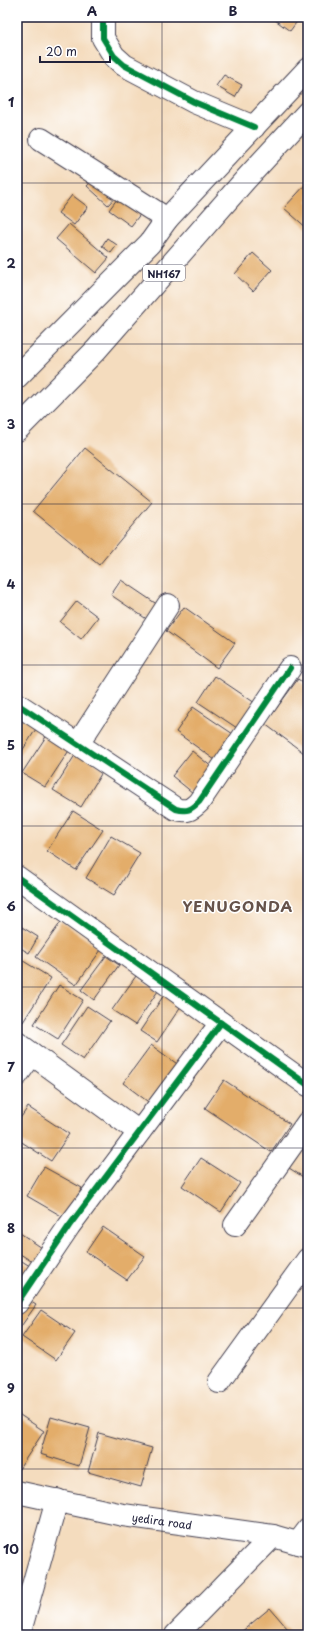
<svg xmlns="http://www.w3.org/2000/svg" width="325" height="1652" font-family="'Playpen Sans',sans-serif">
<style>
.building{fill:#e3ad6a}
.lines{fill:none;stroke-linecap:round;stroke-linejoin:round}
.minor-casing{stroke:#423e4f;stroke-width:24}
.major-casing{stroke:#423e4f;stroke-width:24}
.highway-casing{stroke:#423e4f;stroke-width:24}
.minor{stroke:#fff;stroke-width:22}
.major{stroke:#fff;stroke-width:22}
.highway{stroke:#fff;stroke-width:22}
.cycleway-casing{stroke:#fff;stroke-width:8}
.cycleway{stroke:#00873e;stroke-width:6}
.grid{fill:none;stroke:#22223b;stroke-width:1;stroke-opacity:0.55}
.labels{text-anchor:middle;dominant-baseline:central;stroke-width:3;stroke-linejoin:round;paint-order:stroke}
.shield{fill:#fff;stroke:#646476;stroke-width:1}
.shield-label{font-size:10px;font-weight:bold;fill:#22223b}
.street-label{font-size:11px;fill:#22223b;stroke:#fff}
.district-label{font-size:15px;font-weight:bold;letter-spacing:1px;fill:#66534b;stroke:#fff}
.neatline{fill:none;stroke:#22223b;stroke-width:1.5}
.grid-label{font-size:13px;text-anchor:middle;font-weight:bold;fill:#22223b}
</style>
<rect width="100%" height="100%" fill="#fff"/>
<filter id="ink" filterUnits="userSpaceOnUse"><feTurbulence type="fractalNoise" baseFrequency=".025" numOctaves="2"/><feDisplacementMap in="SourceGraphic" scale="8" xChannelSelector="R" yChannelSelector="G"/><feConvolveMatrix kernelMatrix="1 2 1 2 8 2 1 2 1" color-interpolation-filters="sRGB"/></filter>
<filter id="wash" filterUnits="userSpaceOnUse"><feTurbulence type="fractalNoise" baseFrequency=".012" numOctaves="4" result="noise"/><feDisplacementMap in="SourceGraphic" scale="16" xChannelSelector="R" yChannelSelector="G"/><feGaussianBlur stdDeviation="0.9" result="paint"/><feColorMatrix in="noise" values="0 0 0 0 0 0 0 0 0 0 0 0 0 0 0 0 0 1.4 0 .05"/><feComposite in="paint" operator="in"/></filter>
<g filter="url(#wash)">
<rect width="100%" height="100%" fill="#f4dcbe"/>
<g id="blocks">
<g class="building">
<polygon points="271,17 293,17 298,20 290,31"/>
<polygon points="224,75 242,85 235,97 216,86"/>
<polygon points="98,174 119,193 108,205 87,186"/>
<polygon points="308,182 308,229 284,208"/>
<polygon points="123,191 145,208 131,226 109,210"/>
<polygon points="72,195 88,207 74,225 58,213"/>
<polygon points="69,224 109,258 96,273 56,239"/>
<polygon points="107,238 117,245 111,253 102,246"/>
<polygon points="253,253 272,270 253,291 235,274"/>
<polygon points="85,448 152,502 99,565 33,511"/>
<polygon points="121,580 161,607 151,622 111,595"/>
<polygon points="77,601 98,617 81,639 60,622"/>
<polygon points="184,607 235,643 217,668 166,631"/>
<polygon points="215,676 255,703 237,728 198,702"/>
<polygon points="298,679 308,687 308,756 265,724"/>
<polygon points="193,707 233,734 215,760 176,732"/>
<polygon points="17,711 41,721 17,759"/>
<polygon points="51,729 74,743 45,787 22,773"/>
<polygon points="192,751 213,768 193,793 172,776"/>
<polygon points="77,752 104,769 81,807 53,790"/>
<polygon points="73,811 103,830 76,870 47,851"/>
<polygon points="111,836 140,853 114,895 86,878"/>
<polygon points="61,922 101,950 76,985 36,957"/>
<polygon points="17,924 38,937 29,953 17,946"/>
<polygon points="106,956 119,965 94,1000 81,990"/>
<polygon points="20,959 51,978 23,1022 17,1018 17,964"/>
<polygon points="136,976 158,991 135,1025 112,1010"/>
<polygon points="59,985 83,1000 58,1039 34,1024"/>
<polygon points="164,995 181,1006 157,1042 140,1031"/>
<polygon points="87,1006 110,1021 83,1060 61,1045"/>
<polygon points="151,1045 180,1066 151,1104 123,1083"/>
<polygon points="224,1080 290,1124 271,1152 205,1108"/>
<polygon points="28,1107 69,1134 51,1161 17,1139 17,1123"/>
<polygon points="307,1139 308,1140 308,1180 289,1168"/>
<polygon points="201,1158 240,1183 221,1212 182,1186"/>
<polygon points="44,1167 82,1188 65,1218 27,1196"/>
<polygon points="103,1227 145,1256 127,1280 86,1252"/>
<polygon points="17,1231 48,1252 39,1266 17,1252"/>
<polygon points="17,1258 33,1268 17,1292"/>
<polygon points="25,1298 36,1305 17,1332 17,1310"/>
<polygon points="41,1310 75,1333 56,1360 22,1337"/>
<polygon points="17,1413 44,1431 19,1469 17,1468"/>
<polygon points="51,1417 90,1428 79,1466 40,1454"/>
<polygon points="99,1433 152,1448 141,1487 88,1472"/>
<polygon points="270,1608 293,1635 242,1635 240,1633"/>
</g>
</g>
</g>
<g filter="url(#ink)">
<use href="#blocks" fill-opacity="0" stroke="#423e4f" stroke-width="1"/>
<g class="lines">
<defs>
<g id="minor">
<polyline points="103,17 103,38 114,56 124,65 194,102 254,127"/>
<polyline points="41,139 167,219"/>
<path d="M 17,704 L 176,809 C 187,812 191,810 199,802 L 290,668"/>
<polyline points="78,744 168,605"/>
<polyline points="17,877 308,1085"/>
<polyline points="17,1043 139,1132"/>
<polyline points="17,1075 32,1054"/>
<polyline points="235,1225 308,1122"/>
<polyline points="17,1303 69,1226 221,1023"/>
<polyline points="219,1382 308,1259"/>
<polyline points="298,1543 308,1530"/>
<polyline points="19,1635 57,1500"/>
<polyline points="176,1635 273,1536"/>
</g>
<g id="major">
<path id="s1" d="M 17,1492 L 123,1515 L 273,1536 L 308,1546"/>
</g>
<g id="highway">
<polyline points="17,377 150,243 167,219 308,69"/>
<polyline points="17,430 96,350 246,179 308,112"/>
</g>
</defs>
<use href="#minor" class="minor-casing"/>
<use href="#major" class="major-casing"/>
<use href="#highway" class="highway-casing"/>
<use href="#minor" class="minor"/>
<use href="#major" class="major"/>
<use href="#highway" class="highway"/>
<defs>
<g id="cycleway">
<polyline points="103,17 103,38 114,56 124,65 194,102 254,127"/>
<path d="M 17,704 L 176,809 C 187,812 191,810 199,802 L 290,668"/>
<polyline points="17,877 308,1085"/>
<polyline points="17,1303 69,1226 221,1023"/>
</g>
</defs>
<use href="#cycleway" class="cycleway-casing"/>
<use href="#cycleway" class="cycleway"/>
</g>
</g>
<path class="grid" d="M 162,17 L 162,1635M 17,183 L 308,183M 17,344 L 308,344M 17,504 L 308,504M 17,665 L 308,665M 17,826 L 308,826M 17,987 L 308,987M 17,1148 L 308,1148M 17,1308 L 308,1308M 17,1469 L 308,1469"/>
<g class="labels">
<rect class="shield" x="143" y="265" width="42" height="16" rx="3"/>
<g class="shield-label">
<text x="164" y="273">NH167</text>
</g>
<g class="street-label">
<text stroke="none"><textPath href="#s1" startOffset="148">yedira road</textPath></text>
</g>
<g class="district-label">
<text x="238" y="905">YENUGONDA</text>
</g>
</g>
<rect width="325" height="1652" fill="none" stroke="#fff" stroke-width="44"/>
<path d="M40 56v6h70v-6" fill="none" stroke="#22223b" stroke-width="2"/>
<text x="46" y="56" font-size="12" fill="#22223b" stroke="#ffffff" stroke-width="3" paint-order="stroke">20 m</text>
<rect x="22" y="22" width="281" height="1608" class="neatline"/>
<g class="grid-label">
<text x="92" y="16">A</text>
<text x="233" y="16">B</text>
<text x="11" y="107">1</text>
<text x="11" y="268">2</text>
<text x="11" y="429">3</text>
<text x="11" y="589">4</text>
<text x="11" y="750">5</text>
<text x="11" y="911">6</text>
<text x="11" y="1072">7</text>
<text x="11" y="1233">8</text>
<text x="11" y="1393">9</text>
<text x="11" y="1554">10</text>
</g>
</svg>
